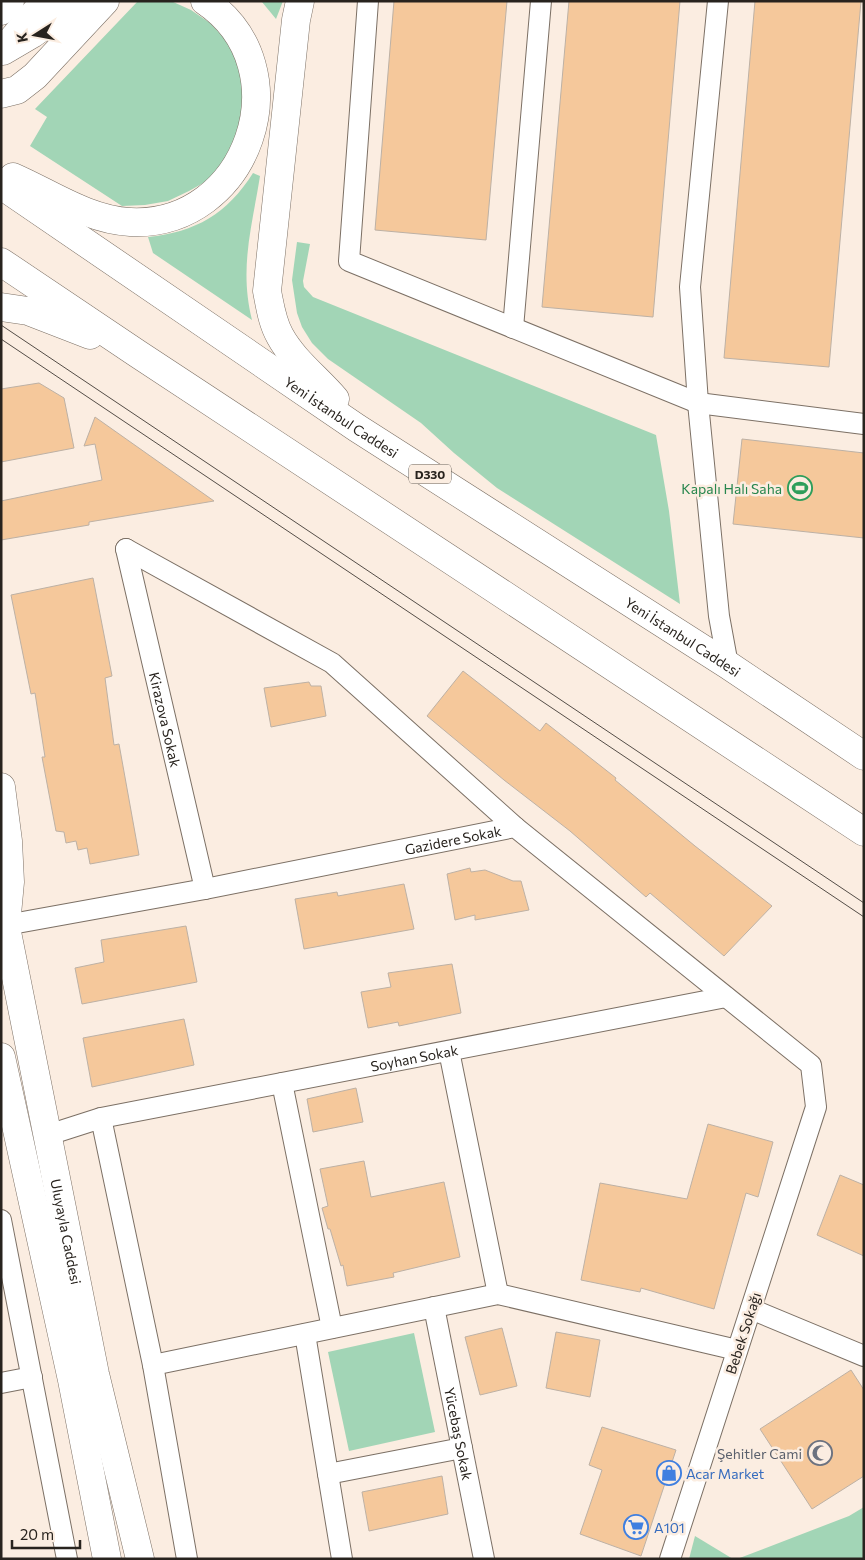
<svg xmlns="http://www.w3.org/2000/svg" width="865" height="1560" font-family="Commissioner,sans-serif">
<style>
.green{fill:#a2d5b6}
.building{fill:#f5c89b;stroke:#bdb1a5}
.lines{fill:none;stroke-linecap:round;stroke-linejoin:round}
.minor-casing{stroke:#7c7065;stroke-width:22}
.secondary-casing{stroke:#7c7065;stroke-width:29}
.trunk-casing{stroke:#7c7065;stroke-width:29}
.minor{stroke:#fff;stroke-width:20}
.secondary{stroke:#fff;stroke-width:28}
.trunk{stroke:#fff;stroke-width:28}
.tram{stroke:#544d47;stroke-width:1}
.labels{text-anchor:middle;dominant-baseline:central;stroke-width:5;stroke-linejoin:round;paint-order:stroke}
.shield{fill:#fbede1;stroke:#676058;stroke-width:1}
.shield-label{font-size:12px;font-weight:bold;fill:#28231e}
.street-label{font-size:14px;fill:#28231e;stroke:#fbede1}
.leisure-label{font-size:14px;fill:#27864d;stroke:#fbede1;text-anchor:end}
.worship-label{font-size:14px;fill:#5b616d;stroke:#fbede1;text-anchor:end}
.shop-label{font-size:14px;fill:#366cbe;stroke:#fbede1;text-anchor:start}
</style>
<rect width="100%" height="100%" fill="#fbede1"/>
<g class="green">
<polygon points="138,1 171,1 191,10 210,23 226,40 237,62 243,86 243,107 240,127 220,168 205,182 189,191 168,201 145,205 122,206 30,146 47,117 35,109"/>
<polygon points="261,1 283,1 276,19 262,2"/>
<path d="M 253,173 L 260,176 C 252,227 239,268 252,320 L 153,253 L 148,237 C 196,232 227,214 253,173 Z"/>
<polygon points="297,242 310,244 303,281 304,287 313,297 656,435 669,511 680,604 497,488 454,453 421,423 328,359 312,343 302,327 297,313 292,280"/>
<polygon points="414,1333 435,1432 349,1451 328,1352"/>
<polygon points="864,1507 864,1559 737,1559 849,1516"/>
<polygon points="695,1536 733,1559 689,1559"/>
</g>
<g class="building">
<polygon points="394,1 507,1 486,240 375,230"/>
<polygon points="569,1 680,1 653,317 542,307"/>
<polygon points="755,1 861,1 829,367 724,358"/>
<polygon points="39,383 64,398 74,448 1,462 1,389"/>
<polygon points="95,417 214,501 89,522 89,525 1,540 1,501 102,480 95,444 84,446"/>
<polygon points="742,439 864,453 864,538 733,524"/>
<polygon points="93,578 112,676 105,678 114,745 119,744 139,855 90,864 87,848 78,850 76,841 66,843 64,832 56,831 42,757 45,757 35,693 31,694 11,595"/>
<polygon points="463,671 540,731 546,723 616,778 615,780 695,846 772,906 724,956 650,893 646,897 570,831 504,780 427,716"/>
<polygon points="309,682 311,686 321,686 326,716 271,727 264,688"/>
<polygon points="470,868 471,872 485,870 513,881 521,881 529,910 475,920 475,915 455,920 447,874"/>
<polygon points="404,884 414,929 304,949 295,899 337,892 338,896"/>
<polygon points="186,926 197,982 82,1004 75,968 104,962 101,940"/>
<polygon points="452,964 461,1013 399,1026 398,1022 368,1028 361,992 391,987 388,973"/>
<polygon points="184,1019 194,1065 92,1087 83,1038"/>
<polygon points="356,1088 363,1122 313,1132 307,1099"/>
<polygon points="708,1124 773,1142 758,1197 746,1193 714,1309 641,1288 640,1292 581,1280 600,1183 687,1199"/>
<polygon points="364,1161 371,1197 444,1182 460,1257 393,1273 394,1277 347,1286 343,1265 341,1266 330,1229 328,1229 322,1208 328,1206 320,1169"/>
<polygon points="840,1175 864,1185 864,1256 817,1235"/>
<polygon points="502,1328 517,1386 480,1395 465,1337"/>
<polygon points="556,1332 600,1340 590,1397 546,1388"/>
<polygon points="851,1370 864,1390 864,1476 812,1509 760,1429"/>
<polygon points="602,1427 676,1450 641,1556 580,1534 602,1470 589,1465"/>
<polygon points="442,1476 448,1514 369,1531 362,1492"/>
</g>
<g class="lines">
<defs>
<g id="minor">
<polyline points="368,1 349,261 698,403 864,424"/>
<polyline points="718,1 690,287 698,403 719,616 728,665"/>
<polyline points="513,328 541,1"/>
<polyline points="126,549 332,663 515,827"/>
<path id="s1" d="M 126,549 L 205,889"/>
<path id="s2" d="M 6,925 L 205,889 L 515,827 L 811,1065 L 816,1107 L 670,1559"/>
<polyline points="449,1051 498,1294"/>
<polyline points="282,1083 332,1328"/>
<path id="s3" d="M 101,1118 L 726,997"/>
<polyline points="48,1135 101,1118 153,1365 187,1559"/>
<polyline points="1,1220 67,1559"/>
<path id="s4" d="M 434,1307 L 484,1559"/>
<polyline points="751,1309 864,1356"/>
<polyline points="305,1334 342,1559"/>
<polyline points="153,1365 498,1294 737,1350"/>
<polyline points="1,1383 32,1377"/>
<polyline points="328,1474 462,1448"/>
</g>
<g id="secondary">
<polyline points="1,11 10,1"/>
<polyline points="7,46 45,1"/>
<path id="s5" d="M 1,902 L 95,1374 L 140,1559"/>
<polyline points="1,1057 72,1380 107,1559"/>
</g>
<g id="trunk">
<path d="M 300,1 L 296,20 L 267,291 C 270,306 272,322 280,336 C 293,360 317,378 335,399"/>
<polyline points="3,51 32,34 78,1"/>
<polyline points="1,94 17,90 35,76 105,1"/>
<path d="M 13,177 C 50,193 88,220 130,222 C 248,228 304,68 205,1"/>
<path id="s6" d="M 1,185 L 357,428 L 728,665 L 864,756"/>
<polyline points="1,262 138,354 864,832"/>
<polyline points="1,307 28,311 90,335"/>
<polyline points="1,787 8,841 10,882 6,925"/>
</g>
</defs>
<use href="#minor" class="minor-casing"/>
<use href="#secondary" class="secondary-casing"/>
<use href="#trunk" class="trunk-casing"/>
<use href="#minor" class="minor"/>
<use href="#secondary" class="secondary"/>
<use href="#trunk" class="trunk"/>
<g class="tram">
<polyline points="1,325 864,903"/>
<polyline points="1,339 864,917"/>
</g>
</g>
<defs>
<symbol id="stadium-ring" viewBox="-11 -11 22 22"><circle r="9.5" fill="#fbede1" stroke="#2e9e5b" stroke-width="1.5"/><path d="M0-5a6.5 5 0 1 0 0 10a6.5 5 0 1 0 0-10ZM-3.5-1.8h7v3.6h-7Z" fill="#2e9e5b"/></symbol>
<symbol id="mosque-ring" viewBox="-11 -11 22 22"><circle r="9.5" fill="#fbede1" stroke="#6b7280" stroke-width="1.5"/><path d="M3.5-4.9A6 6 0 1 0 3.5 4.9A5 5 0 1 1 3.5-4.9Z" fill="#6b7280"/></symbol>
<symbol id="shop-ring" viewBox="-11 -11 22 22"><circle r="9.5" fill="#fbede1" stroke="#3f7fe0" stroke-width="1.5"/><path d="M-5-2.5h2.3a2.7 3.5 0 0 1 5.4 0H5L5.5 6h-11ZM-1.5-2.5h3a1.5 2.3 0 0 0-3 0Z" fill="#3f7fe0"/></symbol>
<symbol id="supermarket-ring" viewBox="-11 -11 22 22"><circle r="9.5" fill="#fbede1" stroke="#3f7fe0" stroke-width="1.5"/><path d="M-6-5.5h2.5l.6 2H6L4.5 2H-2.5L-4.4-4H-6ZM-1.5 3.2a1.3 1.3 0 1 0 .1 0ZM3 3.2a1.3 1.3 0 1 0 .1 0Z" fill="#3f7fe0"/></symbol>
</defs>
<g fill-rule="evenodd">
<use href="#stadium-ring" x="786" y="474" width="28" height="28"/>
<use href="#mosque-ring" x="806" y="1439" width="28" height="28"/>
<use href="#shop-ring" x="655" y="1459" width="28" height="28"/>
<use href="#supermarket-ring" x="622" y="1513" width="28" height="28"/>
</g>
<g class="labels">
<rect class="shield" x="409" y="464.5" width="42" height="19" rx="4"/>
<g class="shield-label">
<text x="430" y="474">D330</text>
</g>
<g class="street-label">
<text stroke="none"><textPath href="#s6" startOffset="412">Yeni İstanbul Caddesi</textPath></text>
<text stroke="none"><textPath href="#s6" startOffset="818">Yeni İstanbul Caddesi</textPath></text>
<text stroke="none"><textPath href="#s1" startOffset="175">Kirazova Sokak</textPath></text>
<text stroke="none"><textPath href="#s2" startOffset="455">Gazidere Sokak</textPath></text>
<text stroke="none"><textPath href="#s3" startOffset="319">Soyhan Sokak</textPath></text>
<text stroke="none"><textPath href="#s5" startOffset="336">Uluyayla Caddesi</textPath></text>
<text transform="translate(743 1333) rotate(-72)">Bebek Sokağı</text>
<text stroke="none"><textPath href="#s4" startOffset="129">Yücebaş Sokak</textPath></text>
</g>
<g class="leisure-label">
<text x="782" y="488">Kapalı Halı Saha</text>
</g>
<g class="worship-label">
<text x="802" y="1453">Şehitler Cami</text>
</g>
<g class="shop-label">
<text x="686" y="1473">Acar Market</text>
<text x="654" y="1527">A101</text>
</g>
</g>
<rect width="865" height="1560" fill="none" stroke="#28231e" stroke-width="5"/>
<g transform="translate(35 35) rotate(259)" stroke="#fbede1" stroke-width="4" paint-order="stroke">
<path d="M0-4L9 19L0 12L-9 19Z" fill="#28231e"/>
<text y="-8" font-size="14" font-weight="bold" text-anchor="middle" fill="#28231e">K</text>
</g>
<path d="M12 1540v8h68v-8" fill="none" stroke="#28231e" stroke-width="2.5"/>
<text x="20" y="1540" font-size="15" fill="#28231e" stroke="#fbede1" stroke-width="4" paint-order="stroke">20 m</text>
</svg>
